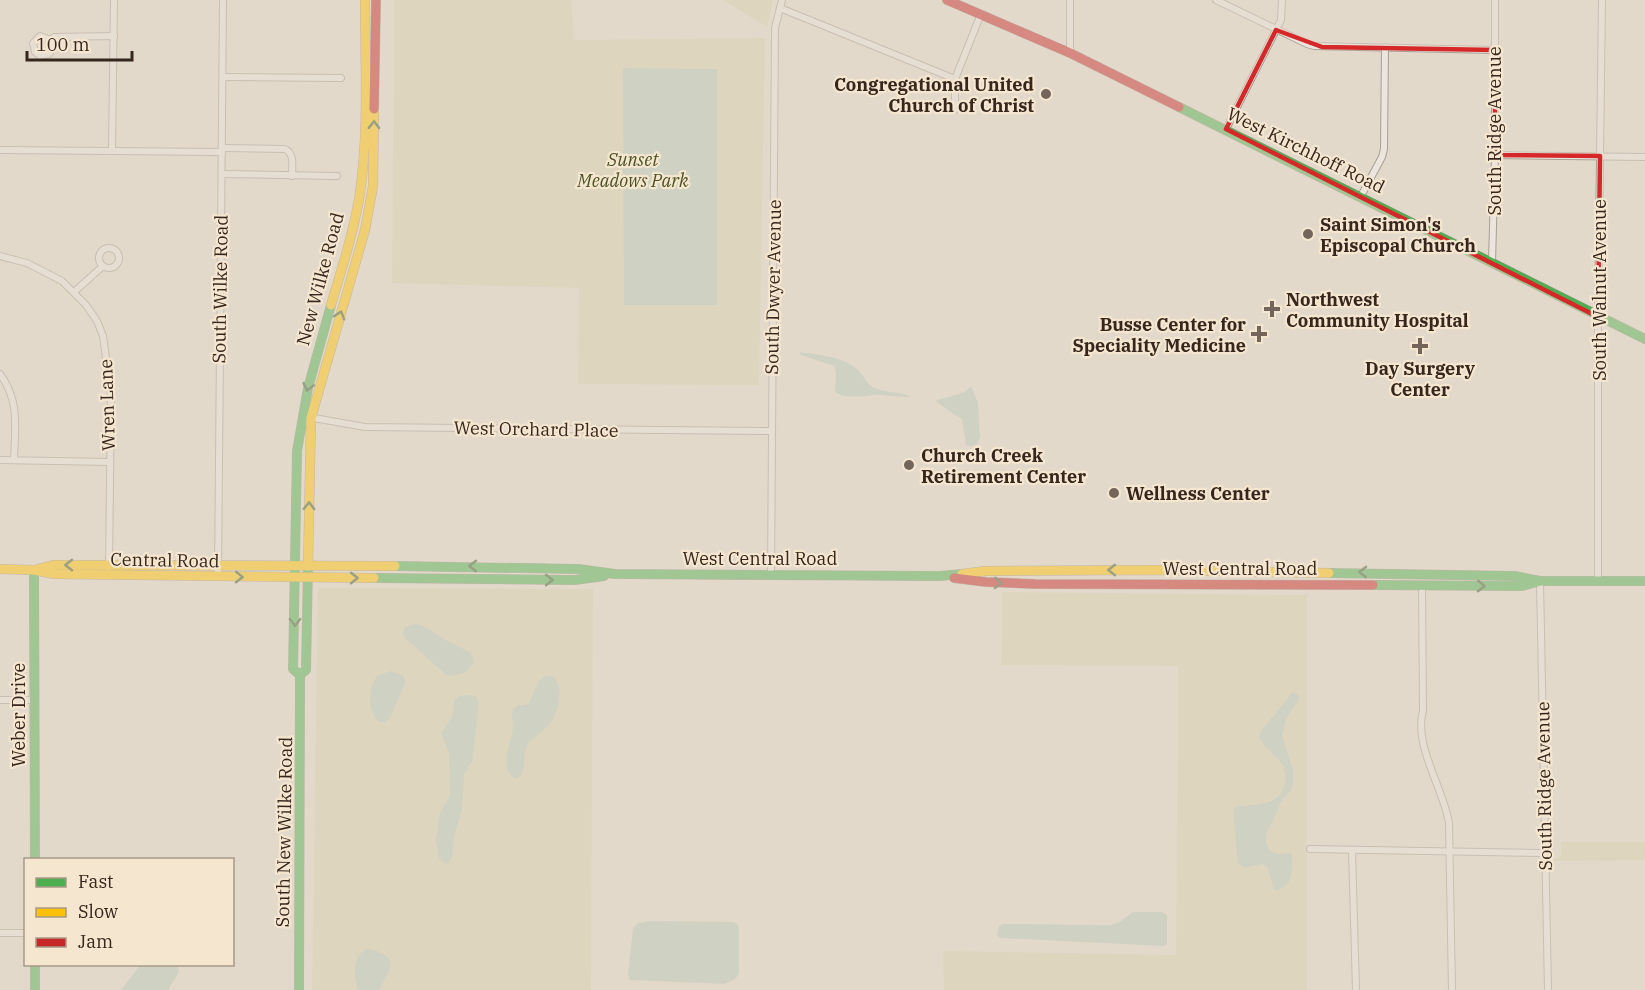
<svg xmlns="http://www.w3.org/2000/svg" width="1645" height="990" font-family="'IBM Plex Serif',serif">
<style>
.green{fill:#d6d1ad}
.water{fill:#b7c8bb}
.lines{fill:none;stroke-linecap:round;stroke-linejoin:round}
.street-casing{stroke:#a89f95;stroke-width:8}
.fast-casing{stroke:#988e84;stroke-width:10}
.slow-casing{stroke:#988e84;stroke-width:10}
.jam-casing{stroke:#988e84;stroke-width:10}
.street{stroke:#ebe5dd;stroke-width:6}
.fast{stroke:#4caf50;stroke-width:9}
.slow{stroke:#ffc107;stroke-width:9}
.jam{stroke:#c62828;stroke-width:9}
.oneway{stroke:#3f5d31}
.marked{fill:none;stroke:#d62828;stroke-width:4.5;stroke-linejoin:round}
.poi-dot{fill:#73655a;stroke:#f5e6d0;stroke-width:2}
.labels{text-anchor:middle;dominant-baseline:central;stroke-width:4.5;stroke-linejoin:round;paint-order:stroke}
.poi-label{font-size:18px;font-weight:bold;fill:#36261d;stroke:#f5e6d0;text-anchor:start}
.street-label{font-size:18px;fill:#36261d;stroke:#f5e6d0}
.park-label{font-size:18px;font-style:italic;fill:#4c5324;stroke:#f5e6d0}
</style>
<rect width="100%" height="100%" fill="#e3d9cb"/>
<g class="green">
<polygon points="394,0 571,0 574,40 765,38 759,385 578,384 579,288 392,283"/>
<polygon points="723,0 773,0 767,27"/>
<polygon points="318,588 593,589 591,990 312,990"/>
<polygon points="1002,592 1307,595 1307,990 944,990 943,951 1176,955 1178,666 1001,665"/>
<polygon points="1561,842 1645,842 1645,860 1553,861 1561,855"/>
</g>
<g class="water">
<polygon points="623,68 717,69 717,305 624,305"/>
<path d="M 799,352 C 817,355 844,356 858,370 C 864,376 866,383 874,388 C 886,393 900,391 911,397 C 901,397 892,396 882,395 C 867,394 848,401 835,392 L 836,373 L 834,366 L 801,355 Z"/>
<path d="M 971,386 L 978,403 L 980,437 L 977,444 L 971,446 L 966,445 L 962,419 C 952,414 945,407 935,401 L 965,392 Z"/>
<polygon points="416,623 431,630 444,639 471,653 474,662 465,673 452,676 445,674 405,638 403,633 405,627"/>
<path d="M 391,671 L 403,675 L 405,680 L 404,686 L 390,718 L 385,722 L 379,722 C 367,712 368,688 377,676 Z"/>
<path d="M 546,675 L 554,677 C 565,690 558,715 548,726 C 542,732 531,738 527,746 C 522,756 527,769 519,777 L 514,778 C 498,766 512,743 513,728 C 513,721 511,716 513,709 L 518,705 L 524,705 L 529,703 L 539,681 Z"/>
<path d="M 1293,692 L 1299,696 L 1298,701 L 1286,719 L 1282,736 L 1293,770 L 1293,783 L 1291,790 L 1280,803 L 1275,817 L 1266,834 L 1266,843 L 1270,851 L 1278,854 L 1292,853 C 1292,868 1294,890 1274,890 L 1267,866 L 1262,864 L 1244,868 L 1238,863 L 1233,812 L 1235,807 C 1256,803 1282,808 1285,781 C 1286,775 1285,768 1281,763 C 1274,754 1264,747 1259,737 L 1261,731 Z"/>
<polygon points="469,695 476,696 479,704 472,761 464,775 462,810 454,837 452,857 449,863 445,864 439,858 436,841 440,813 450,795 449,754 441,733 452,717 455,699 459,696"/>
<polygon points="1133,912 1162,912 1167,915 1167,944 1164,946 1000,938 997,935 999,926 1003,924 1111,925 1121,921"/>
<polygon points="651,921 733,922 737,924 739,928 739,974 734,980 724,984 630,980 628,975 633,928 638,923"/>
<path d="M 367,949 C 376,949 387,955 391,962 L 389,971 L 379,990 L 358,990 C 354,976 351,956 367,949 Z"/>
<polygon points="141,964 178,965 179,972 168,990 121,990"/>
</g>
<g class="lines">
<defs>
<g id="street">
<polyline points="1216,0 1307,44 1314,46 1495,50"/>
<polyline points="780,8 955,79"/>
<polyline points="51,40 53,48 49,54 40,56 35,52 33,43 40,36 51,40 54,37 114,36"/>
<polyline points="1070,53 1070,0"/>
<polyline points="223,77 341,78"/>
<polyline points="955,110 955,79 981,14"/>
<polyline points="1226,129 1281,20 1282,0"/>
<path d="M 222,148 L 285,149 C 295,154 292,166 292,176"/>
<polyline points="0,150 222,152"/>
<polyline points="112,151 114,0"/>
<polyline points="1495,155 1645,157"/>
<polyline points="222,174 337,176"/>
<polyline points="1361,196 1382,157 1384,149 1385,47"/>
<circle cx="109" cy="258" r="10"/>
<polyline points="0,256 27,263 62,281 86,305 97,321 103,336 111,394 109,567"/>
<polyline points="1492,262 1495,155 1495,0"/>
<polyline points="74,292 103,266"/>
<path d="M 0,374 C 20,401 15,428 14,460"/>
<polyline points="308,417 365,427 772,431"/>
<polyline points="0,460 109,462"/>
<polyline points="771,574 775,28 782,0"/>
<polyline points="218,577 223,0"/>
<polyline points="1540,581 1548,990"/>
<polyline points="1598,581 1598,317 1602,0"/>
<path d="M 1422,585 L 1423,711 C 1413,744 1444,790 1449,823 L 1452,990"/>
<polyline points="0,700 34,700"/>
<polyline points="1310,849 1546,853"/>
<polyline points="1352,850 1356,990"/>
<polyline points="0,933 26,933"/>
</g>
<g id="fast">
<polyline points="1179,107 1645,339"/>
<polyline points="395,566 578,569 615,574 940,576 962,574"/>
<polyline points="34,570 35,860"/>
<polyline points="1329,573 1515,576 1540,581 1645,581"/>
<polyline points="374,578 575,580 604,576"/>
<polyline points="1373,585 1522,586 1537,582"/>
<polyline points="300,675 293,669 297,451 308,388 331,305"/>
<polyline points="35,964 35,990"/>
<polyline points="299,990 300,675 306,670 308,566"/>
</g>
<g id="slow">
<path d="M 331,305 C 342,268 354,231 360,193 C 369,130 365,64 365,0"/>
<polyline points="308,566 311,418 365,230 373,186 374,109"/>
<polyline points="0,569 34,570 54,574 374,578"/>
<polyline points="34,570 53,565 395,566"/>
<polyline points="962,574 985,571 1158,570 1329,573"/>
</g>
<g id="jam">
<polyline points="947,0 1070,53 1179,107"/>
<polyline points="374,109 376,0"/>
<polyline points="954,578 986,582 1035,584 1373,585"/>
</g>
</defs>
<use href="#street" class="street-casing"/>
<use href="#fast" class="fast-casing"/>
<use href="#slow" class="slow-casing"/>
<use href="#jam" class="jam-casing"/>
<use href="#street" class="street"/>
<use href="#fast" class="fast"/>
<use href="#slow" class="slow"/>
<use href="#jam" class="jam"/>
</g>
<defs><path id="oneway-chevron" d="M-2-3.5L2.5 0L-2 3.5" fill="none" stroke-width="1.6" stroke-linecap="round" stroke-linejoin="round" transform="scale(1.5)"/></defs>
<g class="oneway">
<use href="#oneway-chevron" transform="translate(374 125) rotate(-89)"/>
<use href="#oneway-chevron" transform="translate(340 315) rotate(-73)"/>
<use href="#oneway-chevron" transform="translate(308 387) rotate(103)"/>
<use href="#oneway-chevron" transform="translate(309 506) rotate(-89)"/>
<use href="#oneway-chevron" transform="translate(69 565) rotate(-180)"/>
<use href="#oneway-chevron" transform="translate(473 566) rotate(-180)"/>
<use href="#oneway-chevron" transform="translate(1112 570) rotate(180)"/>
<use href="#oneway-chevron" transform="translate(1363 572) rotate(-179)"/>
<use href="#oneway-chevron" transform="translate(239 577) rotate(1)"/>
<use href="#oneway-chevron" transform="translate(354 578)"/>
<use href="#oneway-chevron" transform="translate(549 580)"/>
<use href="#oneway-chevron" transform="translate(998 583) rotate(2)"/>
<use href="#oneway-chevron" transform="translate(1481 586) rotate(1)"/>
<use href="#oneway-chevron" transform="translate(295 622) rotate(91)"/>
</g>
<path d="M0 0H1645V990H0ZM 1276,30 L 1322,47 L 1495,50 L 1495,155 L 1600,156 L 1598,317 L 1226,129 Z" fill="#e3d9cb" fill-opacity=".55" fill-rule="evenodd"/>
<path class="marked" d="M 1276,30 L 1322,47 L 1495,50 L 1495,155 L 1600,156 L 1598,317 L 1226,129 Z"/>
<g class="poi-dot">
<circle cx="1046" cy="94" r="6"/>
<circle cx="1308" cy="234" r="6"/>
<path d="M1269 300h6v6h6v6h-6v6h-6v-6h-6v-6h6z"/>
<path d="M1256 325h6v6h6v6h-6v6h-6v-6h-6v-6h6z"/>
<path d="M1417 337h6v6h6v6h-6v6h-6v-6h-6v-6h6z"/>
<circle cx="909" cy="465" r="6"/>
<circle cx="1114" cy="493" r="6"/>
</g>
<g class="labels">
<g class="poi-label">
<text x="1034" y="84" text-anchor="end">Congregational United<tspan x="1034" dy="21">Church of Christ</tspan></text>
<text x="1320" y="224">Saint Simon's<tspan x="1320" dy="21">Episcopal Church</tspan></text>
<text x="1286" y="299">Northwest<tspan x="1286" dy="21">Community Hospital</tspan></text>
<text x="1246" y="324" text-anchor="end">Busse Center for<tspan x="1246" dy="21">Speciality Medicine</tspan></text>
<text x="1420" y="368" text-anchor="middle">Day Surgery<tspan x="1420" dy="21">Center</tspan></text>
<text x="921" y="455">Church Creek<tspan x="921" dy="21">Retirement Center</tspan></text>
<text x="1126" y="493">Wellness Center</text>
</g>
<g class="street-label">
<text transform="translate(1494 131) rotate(-90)">South Ridge Avenue</text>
<text transform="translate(1306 150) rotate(26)">West Kirchhoff Road</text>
<text transform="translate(320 279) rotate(-75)">New Wilke Road</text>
<text transform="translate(773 287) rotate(-89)">South Dwyer Avenue</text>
<text transform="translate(220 289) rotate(-89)">South Wilke Road</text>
<text transform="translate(1599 290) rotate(-90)">South Walnut Avenue</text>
<text transform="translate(107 405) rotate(-92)">Wren Lane</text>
<text transform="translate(536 429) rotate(1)">West Orchard Place</text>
<text x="760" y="558">West Central Road</text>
<text transform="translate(165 560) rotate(1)">Central Road</text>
<text x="1240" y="568">West Central Road</text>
<text transform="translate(18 715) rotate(-90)">Weber Drive</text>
<text transform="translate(1544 786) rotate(-91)">South Ridge Avenue</text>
<text transform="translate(284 832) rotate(-89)">South New Wilke Road</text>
</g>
<g class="park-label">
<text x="633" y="159">Sunset<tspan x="633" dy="21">Meadows Park</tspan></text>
</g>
</g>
<rect x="24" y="858" width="210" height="108" fill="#f5e6d0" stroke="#a99988" stroke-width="1.5"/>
<rect x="36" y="878" width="30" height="9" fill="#4caf50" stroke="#a99988" stroke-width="1.5"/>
<text x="78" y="888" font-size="18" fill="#36261d">Fast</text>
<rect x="36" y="908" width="30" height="9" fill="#ffc107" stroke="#a99988" stroke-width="1.5"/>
<text x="78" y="918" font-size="18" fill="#36261d">Slow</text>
<rect x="36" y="938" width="30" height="9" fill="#c62828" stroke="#a99988" stroke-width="1.5"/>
<text x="78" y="948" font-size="18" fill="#36261d">Jam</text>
<path d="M27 51v9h105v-9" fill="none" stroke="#36261d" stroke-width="3"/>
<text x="36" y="51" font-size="18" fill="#36261d" stroke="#f5e6d0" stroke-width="4.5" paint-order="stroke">100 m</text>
</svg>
